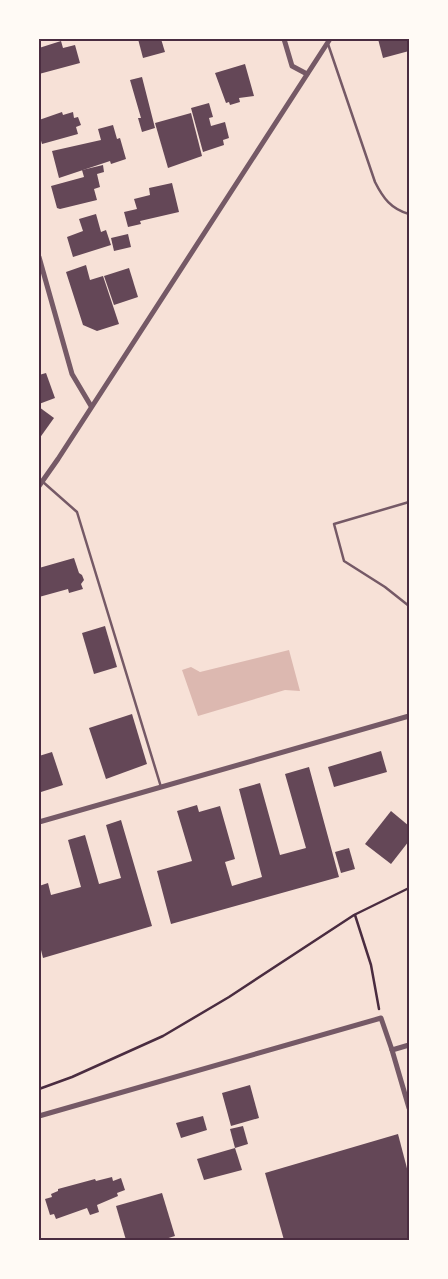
<svg xmlns="http://www.w3.org/2000/svg" width="448" height="1279" font-family="Overpass,sans-serif">
<style>
.water{fill:#dcb8b0}
.building{fill:#644757}
.lines{fill:none;stroke-linecap:round;stroke-linejoin:round}
.path{stroke:#4a2c40;stroke-width:2.5}
.service{stroke:#755966;stroke-width:2.5}
.minor{stroke:#755966;stroke-width:5}
.neatline{fill:none;stroke:#4a2c40;stroke-width:2}
</style>
<rect width="100%" height="100%" fill="#f7e1d7"/>
<polygon class="water" points="289,650 300,691 285,690 198,716 182,670 191,667 200,672"/>
<g class="building">
<polygon points="138,39 161,39 165,52 143,58"/>
<polygon points="378,39 409,39 409,51 383,58"/>
<polygon points="61,41 63,48 75,45 80,63 39,74 39,48"/>
<polygon points="245,64 254,96 239,98 240,102 230,105 229,102 226,103 215,73"/>
<polygon points="142,77 155,128 142,132 138,118 141,118 130,80"/>
<polygon points="209,103 213,117 209,118 211,126 225,122 229,138 223,140 224,145 203,152 191,108"/>
<polygon points="62,112 63,115 73,112 74,118 78,117 81,125 76,127 78,134 42,144 39,134 39,120"/>
<polygon points="191,113 202,156 168,168 155,123"/>
<polygon points="113,125 117,139 120,138 126,159 111,164 110,161 59,178 52,151 101,140 98,129"/>
<polygon points="103,165 104,172 97,174 100,187 94,189 97,200 60,209 57,208 51,186 84,177 82,170"/>
<polygon points="172,183 179,212 140,221 141,224 128,227 124,212 137,209 134,199 150,195 149,188"/>
<polygon points="96,214 101,232 106,230 111,245 73,257 67,237 83,231 79,219"/>
<polygon points="128,234 131,247 114,251 111,238"/>
<polygon points="86,265 90,280 103,276 119,324 97,331 83,325 66,272"/>
<polygon points="129,268 138,297 114,305 104,276"/>
<polygon points="46,373 55,398 39,404 39,375"/>
<polygon points="39,407 54,418 39,439"/>
<polygon points="74,558 79,573 82,575 84,580 81,584 83,589 69,593 68,589 39,597 39,568"/>
<polygon points="105,626 117,667 94,674 82,633"/>
<polygon points="132,714 147,764 106,779 89,728"/>
<polygon points="381,751 387,772 334,787 328,767"/>
<polygon points="52,752 63,785 41,792 39,785 39,756"/>
<polygon points="309,767 339,877 171,924 157,871 192,861 177,811 197,805 199,812 220,806 235,859 225,862 232,886 262,877 239,789 260,783 280,855 306,848 285,774"/>
<polygon points="391,811 409,826 409,841 391,864 365,844"/>
<polygon points="121,820 152,926 43,958 39,942 39,886 48,883 51,895 81,887 68,840 85,835 99,884 121,878 106,825"/>
<polygon points="349,848 355,869 341,873 335,852"/>
<polygon points="250,1085 259,1118 231,1126 222,1093"/>
<polygon points="203,1116 207,1130 181,1138 176,1123"/>
<polygon points="243,1126 248,1144 235,1148 230,1129"/>
<polygon points="398,1134 409,1176 409,1240 284,1240 265,1173"/>
<polygon points="235,1148 242,1170 204,1180 197,1159"/>
<polygon points="112,1177 113,1181 121,1178 125,1190 117,1193 118,1196 97,1205 99,1212 90,1215 87,1208 56,1219 54,1214 50,1215 45,1199 52,1197 51,1194 58,1191 58,1189 95,1179 96,1181"/>
<polygon points="162,1193 175,1236 162,1240 126,1240 116,1206"/>
</g>
<g class="lines">
<g class="path">
<polyline points="355,915 371,965 379,1009"/>
<polyline points="39,1089 72,1077 163,1036 229,997 354,915 409,888"/>
</g>
<g class="service">
<path d="M 328,44 L 375,182 C 383,198 391,209 409,214"/>
<polyline points="43,482 77,512 161,787"/>
<polyline points="409,502 334,524 344,561 385,587 409,606"/>
</g>
<g class="minor">
<polyline points="284,39 292,66 307,74"/>
<polyline points="39,257 72,374 91,406"/>
<polyline points="39,486 58,459 330,39"/>
<polyline points="39,822 409,716"/>
<polyline points="392,1050 409,1108"/>
<polyline points="39,1116 381,1018 392,1050 409,1045"/>
</g>
</g>
<rect width="448" height="1279" fill="none" stroke="#fffaf5" stroke-width="80"/>
<rect x="40" y="40" width="368" height="1199" class="neatline"/>
</svg>
